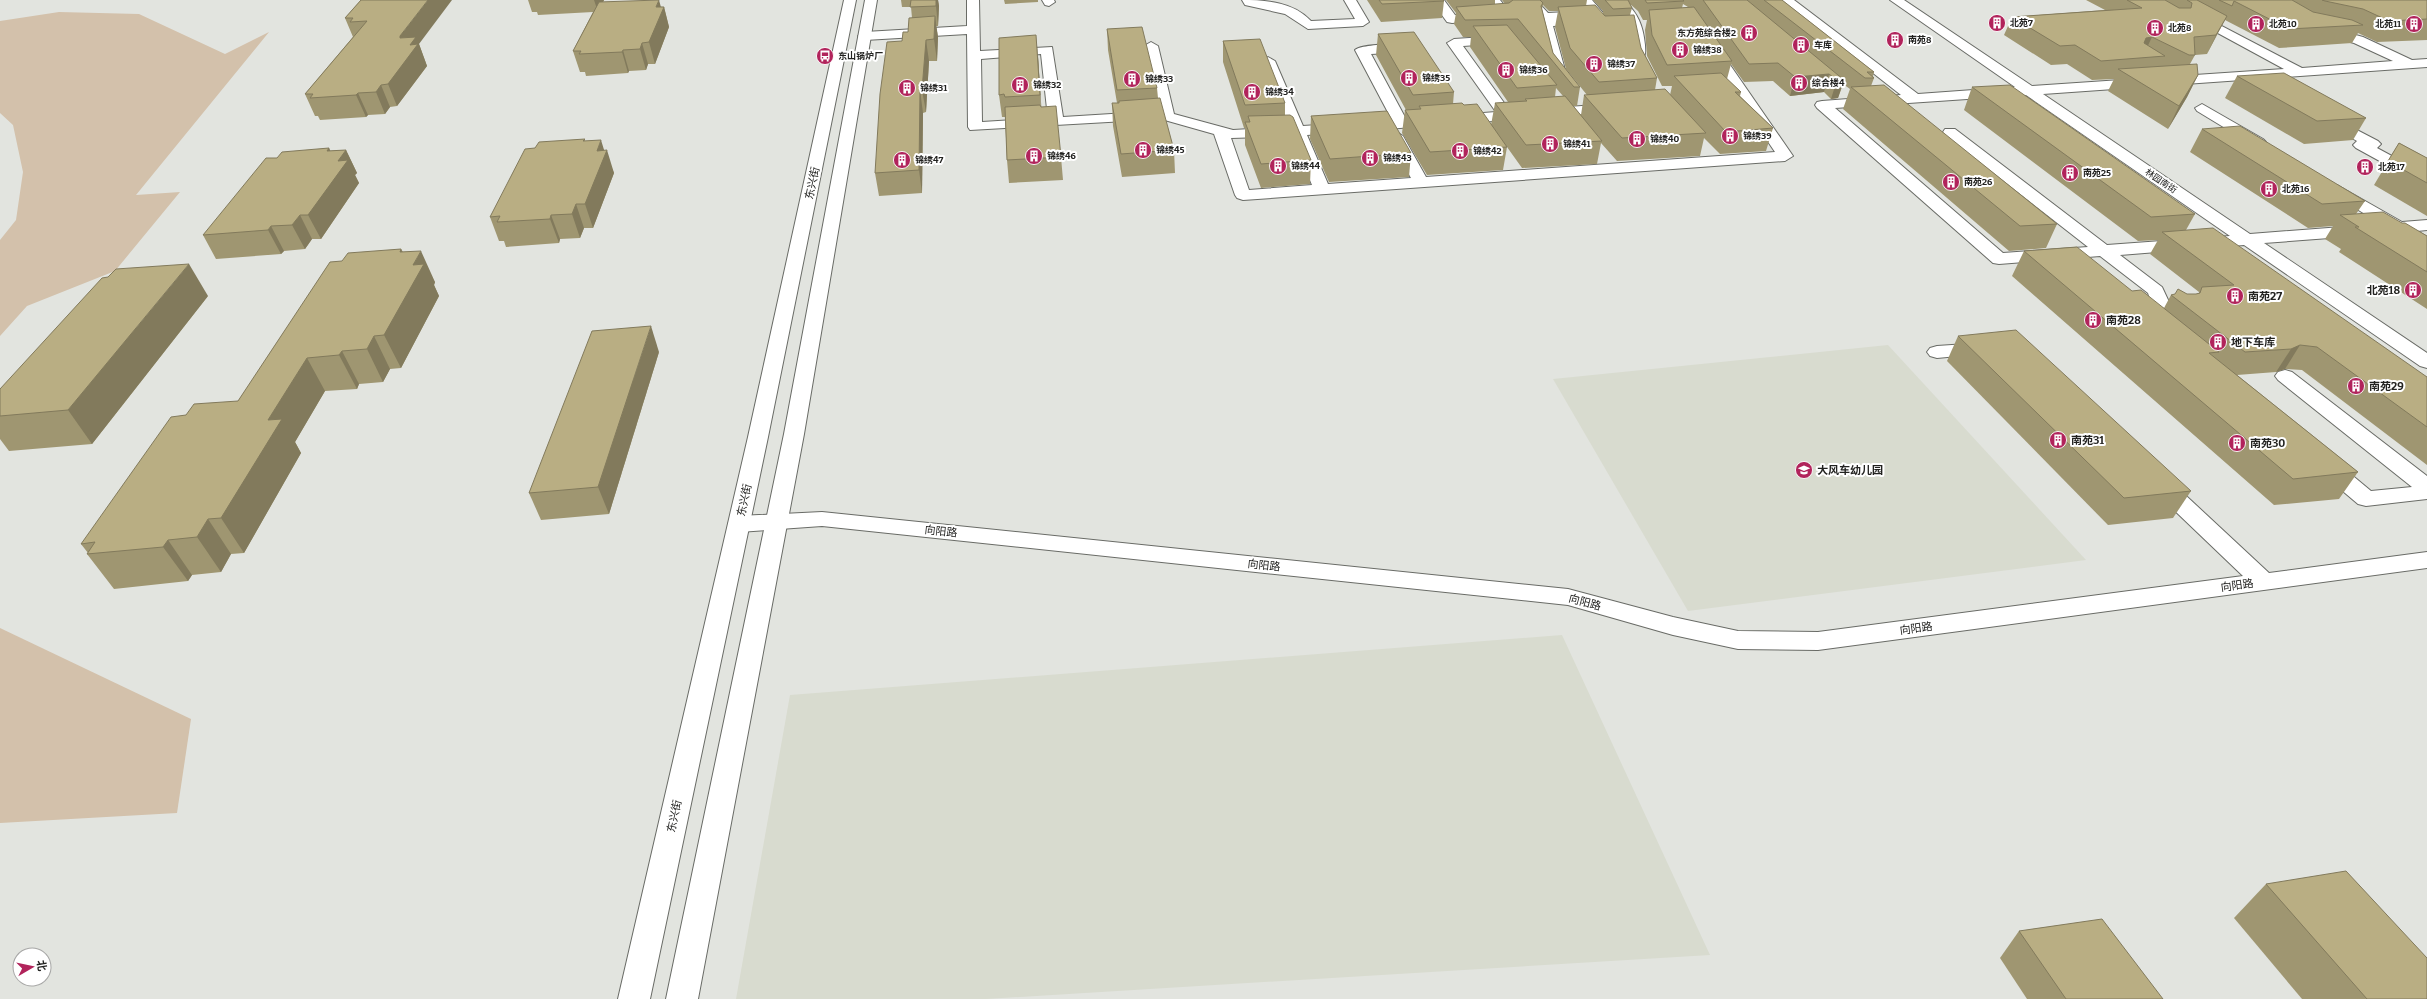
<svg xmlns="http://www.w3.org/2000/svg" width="2427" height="999" viewBox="0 0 2427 999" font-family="Bitter,'Noto Sans SC',serif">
	<rect width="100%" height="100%" fill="#e2e4df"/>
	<g fill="#d8dbcf">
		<polygon points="1888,345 2086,560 1688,611 1553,379"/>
		<polygon points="1562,635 1710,955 986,999 736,999 790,695"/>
	</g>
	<g fill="#d3c1ab">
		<polygon points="59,12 139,14 225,54 269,32 136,195 180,192 115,271 27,306 0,336 0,240 16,220 23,172 13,125 0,113 0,21"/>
		<polygon points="0,628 191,719 177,813 0,823"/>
	</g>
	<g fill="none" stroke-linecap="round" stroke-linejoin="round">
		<g stroke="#696b66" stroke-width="2">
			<g id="minor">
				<path d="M967,0H979L980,51L1052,47L1063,117L1160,111L1144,46L1151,42L1158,46L1174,114L1233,130L1288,127L1261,61L1268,57L1275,61L1303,126L1392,120L1355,50C1360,44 1409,42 1414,48L1407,52L1371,54L1406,119L1496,112L1447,43L1454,39L1500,36L1505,37L1507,40L1505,43L1463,46L1510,111L1611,104L1618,108L1611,112L1307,135L1328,184L1411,178L1387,136L1395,131L1403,136L1426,177L1775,152L1705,49L1712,45L1717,46L1793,156L1785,161L1243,200L1237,198L1235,195L1214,134L1161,119L970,130L968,127L967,34L865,40L858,36L865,32L967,26ZM1041,54L1048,118L982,122L981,59ZM1292,136L1312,185L1249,190L1231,138Z"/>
				<polygon points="1042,0 1054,0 1055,2 1049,6 1045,5"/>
				<path d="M1242,0C1266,0 1294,2 1311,21L1355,19L1344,0H1356L1369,22L1363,26L1308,29L1285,14L1245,5Z"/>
				<polygon points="1431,0 1444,0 1455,15 1497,12 1487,0 1500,0 1512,15 1506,19 1452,23 1447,22"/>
				<polygon points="1523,0 1536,0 1548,13 1588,11 1579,0 1592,0 1604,14 1602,17 1591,18 1591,23 1586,24 1553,26 1565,70 1574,82 1572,85 1562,85 1551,71 1540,23 1542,20"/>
				<path d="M1611,0H1624C1638,14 1643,25 1645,45C1645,49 1646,53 1644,57L1639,58L1632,54L1629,24Z"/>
				<path d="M1780,0H1794L1918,94L2015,87L1890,0H1904L2032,86L2284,69L2157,0H2172L2302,68L2393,61L2354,43L2321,34L2319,31L2326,27L2363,37L2412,60L2427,59V67L2043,94L2250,234L2381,224L2331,193L2329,190L2331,187L2337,185L2402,222L2427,220V230L2417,231L2427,237V249L2396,233L2264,243L2427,353V368L2420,366L2244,245L2120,255L2162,287L2169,302L2162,315L2142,320L2135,318L2133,314L2135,310L2148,307L2151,302L2148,293L2100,256L1999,264L1993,263L1817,108L1815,105L1817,102L1822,101L1901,95ZM2026,95L2230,236L2107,245L1955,129H1945L1943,132L1945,135L2088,247L2003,253L1835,108Z"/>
				<polygon points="2202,104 2263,139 2266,142 2258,147 2253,145 2197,111 2195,108"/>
				<polygon points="2330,116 2378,141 2381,144 2377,148 2427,175 2427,187 2356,148 2353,145 2357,141 2325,123 2323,120"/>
				<polygon points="1982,343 1989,345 1992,349 1989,353 1937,358 1930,356 1927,352 1930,348 1937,346"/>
				<polygon points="2285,370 2292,372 2427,476 2427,499 2366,506 2358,504 2319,471 2316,466 2319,461 2327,459 2335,461 2371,491 2412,487 2278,380 2275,376 2278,372"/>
				<polygon points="2160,477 2168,479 2269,573 2427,552 2427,568 1818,650 1738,649 1673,635 1568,605 822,526 739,532 731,529 728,524 731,519 739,516 822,512 1568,589 1673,617 1738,631 1818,632 2243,576 2152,489 2149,484 2152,479"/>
			</g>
		</g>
		<g stroke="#696b66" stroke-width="2">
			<g id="major">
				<polygon points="844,0 856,0 768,437 650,999 618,999 748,437"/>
				<polygon points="865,0 877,0 804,434 698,999 666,999 784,434"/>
			</g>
		</g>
		<use href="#minor" fill="#fff" fill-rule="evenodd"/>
		<use href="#major" fill="#fff" fill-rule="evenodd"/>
	</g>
	<g fill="#9f9671" fill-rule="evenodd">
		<polygon points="361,0 419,44 427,66 397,106 390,107 385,114 368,115 366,117 320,120 318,116 315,116 305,94 353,37 345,18"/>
		<polygon points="528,0 604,0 603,2 664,7 669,27 655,64 648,64 646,70 629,71 628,73 586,76 585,72 580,72 573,51 593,12 538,15 537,12 532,12"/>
		<polygon points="901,0 938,0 939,6 938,26 936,26 938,37 937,61 929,61 926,112 923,113 922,193 879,196 875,173 902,41 908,32 912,18 911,7 902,7"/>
		<polygon points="1004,0 1038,0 1038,2 1005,4"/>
		<polygon points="1367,0 1443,0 1444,1 1442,18 1381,22"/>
		<path d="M1446,0H1495V4H1505L1502,0H1587L1586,6L1603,13V11L1593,0H1782L1874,72L1873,76L1874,78L1871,86L2057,224L2046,248L2009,251L1843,109L1850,89L1843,84L1838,98L1831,99L1824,92L1790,96L1773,81L1744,82L1731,64L1727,79L1741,92L1740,96L1773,128L1766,151L1720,154L1704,138L1700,156L1617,161L1601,143L1597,164L1522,168L1507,147L1503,170L1427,175L1402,133L1405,110H1406L1376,55L1378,34L1454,92L1453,104L1464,105L1491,125L1495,103L1508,102L1470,47L1471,37H1463L1454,24L1456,13ZM1630,4L1638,11L1643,20H1647L1645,30L1647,56L1662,86H1672L1670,95L1655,90L1657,78L1641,48L1630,15L1632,8ZM1683,4L1688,7L1682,8ZM1543,5L1549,11H1558L1555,27L1566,69L1587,95H1584L1581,115L1573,106H1577L1580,87L1553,53L1542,9ZM1556,88L1563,96L1555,97Z"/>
		<polygon points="2086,0 2427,0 2427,40 2377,42 2358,33 2352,43 2279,48 2225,20 2207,54 2195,55 2190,64 2198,75 2187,97 2168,129 2108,91 2114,79 2092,80 2067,64 2051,65 2004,35 2012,17 2105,10"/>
		<polygon points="1107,29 1157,88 1158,98 1174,150 1175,173 1122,177 1113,126 1112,103 1117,103 1108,50"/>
		<polygon points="1223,41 1285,103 1285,115 1311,160 1310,184 1261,188 1245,145 1245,128 1244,128 1223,62"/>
		<polygon points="1038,56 1041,107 1061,157 1063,180 1009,183 1007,160 1005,117 1002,117 999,95"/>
		<polygon points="2237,76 2366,118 2353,140 2304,144 2225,98"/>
		<polygon points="1972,87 2195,214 2186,230 2427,377 2427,465 2302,370 2285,369 2276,372 2237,375 2358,472 2339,499 2274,505 2012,276 2024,251 2132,291 2164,308 2171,295 2187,294 2196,294 2199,293 2199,292 2150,254 2158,240 2138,241 1964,110"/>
		<polygon points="1311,116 1411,153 1409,177 1329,182 1310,139"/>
		<polygon points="2202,129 2365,201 2356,214 2402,223 2427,236 2427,309 2339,252 2341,249 2325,239 2333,226 2308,228 2190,152"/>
		<polygon points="585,139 585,141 604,150 614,173 593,228 584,228 580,238 560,239 559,243 506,247 504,241 499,241 490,217 535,148"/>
		<polygon points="2399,143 2427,158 2427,216 2374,185"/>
		<polygon points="329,148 330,151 346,150 357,173 355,175 359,183 321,239 312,239 305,249 284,251 281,254 216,259 203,235 277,158"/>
		<polygon points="401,249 403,252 435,282 434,285 439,296 401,368 390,369 383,382 359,384 357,389 325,391 295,442 301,453 244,553 231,554 221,572 192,575 188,581 114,589 87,554 88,553 81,544 186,415 238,401 342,261"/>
		<polygon points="208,296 92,444 9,451 0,439 0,389"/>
		<polygon points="1958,336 2191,491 2173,518 2108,525 1947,361"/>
		<polygon points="659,352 609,514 541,520 529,493"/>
		<polygon points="2266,884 2427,999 2302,999 2234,918"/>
		<polygon points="2019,931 2163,999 2027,999 2000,958"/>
	</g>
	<g fill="#827a5c">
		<polygon points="428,0 452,0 419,44 427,66 397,106 388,84 400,36"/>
		<polygon points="594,0 604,0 598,12"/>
		<polygon points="659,0 662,11 664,7 669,27 655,64 649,42 656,7"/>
		<polygon points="936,0 938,0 939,6 938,26 936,6"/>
		<polygon points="935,16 938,37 937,61 934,39"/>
		<polygon points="2227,16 2217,34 2207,54 2216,35"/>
		<polygon points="1036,35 1038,56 1042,117 1040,95"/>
		<polygon points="2152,37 2143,56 2137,57 2146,38"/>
		<polygon points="926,40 929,61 926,112 922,90"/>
		<polygon points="642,43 648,64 646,70 640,49"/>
		<polygon points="623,50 629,71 628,73 622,52"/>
		<polygon points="1829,74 1824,92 1790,96 1795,77"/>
		<polygon points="2198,75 2187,97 2168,129 2179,106"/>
		<polygon points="1837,80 1844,80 1838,98 1831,99"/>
		<polygon points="381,85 390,107 385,114 376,92"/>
		<polygon points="920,90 923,113 922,193 919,170"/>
		<polygon points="358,93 368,115 366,117 356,95"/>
		<polygon points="601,140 605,153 607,150 614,173 593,228 585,204 597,151"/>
		<polygon points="329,148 340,171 338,161 346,150 357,173 355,175 359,183 321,239 308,215 327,151"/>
		<polygon points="576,204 584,228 580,238 572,214"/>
		<polygon points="300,215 312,239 305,249 292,225"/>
		<polygon points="551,215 560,239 559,243 550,219"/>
		<polygon points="271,226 284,251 281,254 268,230"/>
		<polygon points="401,249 415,280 413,265 421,251 435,282 434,285 439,296 401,368 384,335 400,252"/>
		<polygon points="189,264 208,296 92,444 68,410"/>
		<polygon points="651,326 659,352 609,514 598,487"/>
		<polygon points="374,336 390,369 383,382 367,349"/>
		<polygon points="2300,345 2285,369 2276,372 2291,349"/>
		<polygon points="342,351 359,384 357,389 339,355"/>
		<polygon points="307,358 325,391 295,442 301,453 244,553 221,518 268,420"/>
		<polygon points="208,519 231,554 221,572 197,537"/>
		<polygon points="168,540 192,575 188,581 163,547"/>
	</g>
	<g fill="#b9ae83" stroke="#827a5c">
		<polygon points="361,0 428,0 400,36 400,38 416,37 410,45 418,44 388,84 381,85 376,92 358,93 356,95 310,98 313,94 305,94 367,21 350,22 353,18 345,18"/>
		<polygon points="659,0 656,7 664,7 649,42 642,43 640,49 623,50 622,52 579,54 581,51 573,51 599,2"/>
		<polygon points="911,0 936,0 936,6 910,7"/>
		<polygon points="1379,0 1443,0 1444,1 1382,4"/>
		<polygon points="1513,0 1540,0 1543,3 1541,6 1553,53 1580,87 1574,87 1518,19 1465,20 1456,7 1509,3"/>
		<polygon points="1605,0 1628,0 1632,8 1613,9"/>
		<polygon points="1645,0 1683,0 1684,1 1647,3"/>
		<polygon points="1703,0 1747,0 1844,80 1837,80 1829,74 1795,77 1778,63 1749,64"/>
		<polygon points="1764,0 1782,0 1874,72 1867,72 1874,78 1865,78"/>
		<polygon points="2127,0 2165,0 2179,8 2191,8 2192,3 2187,0 2197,0 2227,16 2216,35 2194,37 2195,55 2189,55 2152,37 2146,38 2144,43 2165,56 2101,61 2075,45 2060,46 2012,17 2142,8"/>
		<polygon points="2219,0 2292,0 2313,12 2352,20 2363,25 2289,29 2234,1 2232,6"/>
		<polygon points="2322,0 2427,0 2427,19 2389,21 2363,9 2325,1"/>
		<polygon points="1595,5 1605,16 1634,15 1641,48 1657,78 1599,82 1570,48 1558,7"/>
		<polygon points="1694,7 1732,61 1667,65 1652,35 1649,10"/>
		<polygon points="935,16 934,39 926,40 922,90 920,90 919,170 875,173 880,94 887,42 902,41 903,32 908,32 909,18"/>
		<polygon points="1507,25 1557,85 1517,88 1473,26"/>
		<polygon points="1142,27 1157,88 1117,90 1107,29"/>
		<polygon points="1414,32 1454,92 1413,95 1378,34"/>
		<polygon points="1036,35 1040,95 1005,97 1004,94 999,95 999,38"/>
		<polygon points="1260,39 1285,103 1245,105 1223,41"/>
		<polygon points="2197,64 2198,75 2179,106 2118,69"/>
		<polygon points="1721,73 1741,92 1735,92 1773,128 1726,132 1674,76"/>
		<polygon points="2284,73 2366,118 2317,121 2237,76"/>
		<polygon points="1884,85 2057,224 2020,226 1851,87"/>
		<polygon points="2010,85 2195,214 2151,217 1972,87"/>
		<polygon points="1665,89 1706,133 1622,138 1584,95"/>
		<polygon points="1565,96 1602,141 1526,145 1495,103 1527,101 1525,99"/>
		<polygon points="1160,98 1174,150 1121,154 1112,103 1119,103 1119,101"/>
		<polygon points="1462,103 1464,105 1477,104 1507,147 1430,152 1405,110 1421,109 1419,106"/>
		<polygon points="1040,105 1041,107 1056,106 1061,157 1007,160 1005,107"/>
		<polygon points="1387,111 1411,153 1330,159 1311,116"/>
		<polygon points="1290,115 1293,117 1311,160 1261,164 1245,122 1250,122 1248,116"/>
		<polygon points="2240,126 2365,201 2322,204 2202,129"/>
		<polygon points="585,139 583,141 601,140 597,151 607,150 585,204 576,204 572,214 551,215 550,219 497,222 500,216 490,217 525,149 535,148 539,142"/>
		<polygon points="2399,143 2427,158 2427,183 2388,161"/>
		<polygon points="329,148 327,151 346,150 338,161 348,160 308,215 300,215 292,225 271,226 268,230 203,235 266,158 277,158 282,152"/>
		<polygon points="2383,212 2402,223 2405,223 2427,236 2427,272 2355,227 2359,227 2340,215"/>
		<polygon points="2213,228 2427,377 2427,427 2317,347 2300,345 2291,349 2245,352 2171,295 2175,294 2178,289 2187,294 2196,294 2200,293 2202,287 2234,285 2162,232"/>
		<polygon points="2077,247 2132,291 2141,290 2219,352 2209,353 2358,472 2293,479 2024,251"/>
		<polygon points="401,249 400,252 421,251 413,265 424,264 384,335 374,336 367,349 342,351 339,355 307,358 268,420 282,419 221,518 208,519 197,537 168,540 163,547 87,554 95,542 81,544 171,417 186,415 194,404 238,401 330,262 342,261 348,253"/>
		<polygon points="189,264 68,410 0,416 0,389 102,278 108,277 116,269"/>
		<polygon points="651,326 598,487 529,493 592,331"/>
		<polygon points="2016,330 2191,491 2124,498 1958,336"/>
		<polygon points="2346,871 2427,958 2427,999 2367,999 2266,884"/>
		<polygon points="2102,919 2163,999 2066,999 2019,931"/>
	</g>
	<defs>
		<g id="building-disc" transform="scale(0.9)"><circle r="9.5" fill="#b1235b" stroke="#fff"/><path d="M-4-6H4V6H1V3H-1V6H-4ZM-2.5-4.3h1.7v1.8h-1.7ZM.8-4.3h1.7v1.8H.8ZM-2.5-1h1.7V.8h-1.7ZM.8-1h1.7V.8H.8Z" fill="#fff"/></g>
		<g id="bus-disc" transform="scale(0.9)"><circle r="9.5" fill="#b1235b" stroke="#fff"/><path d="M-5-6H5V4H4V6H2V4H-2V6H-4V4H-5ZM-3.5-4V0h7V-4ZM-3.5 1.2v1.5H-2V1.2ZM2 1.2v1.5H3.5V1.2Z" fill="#fff"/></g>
		<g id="school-disc" transform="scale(0.9)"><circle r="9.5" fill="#b1235b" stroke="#fff"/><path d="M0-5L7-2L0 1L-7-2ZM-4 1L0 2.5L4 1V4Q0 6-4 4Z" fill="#fff"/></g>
	</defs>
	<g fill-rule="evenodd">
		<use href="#building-disc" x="1997" y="23"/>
		<use href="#building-disc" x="2256" y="24"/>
		<use href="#building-disc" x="2414" y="24"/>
		<use href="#building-disc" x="2155" y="28"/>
		<use href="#building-disc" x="1749" y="33"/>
		<use href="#building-disc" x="1895" y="40"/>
		<use href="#building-disc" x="1801" y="45"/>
		<use href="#building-disc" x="1680" y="50"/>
		<use href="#bus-disc" x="825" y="56"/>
		<use href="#building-disc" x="1594" y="64"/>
		<use href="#building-disc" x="1506" y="70"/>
		<use href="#building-disc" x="1409" y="78"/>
		<use href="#building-disc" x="1132" y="79"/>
		<use href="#building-disc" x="1799" y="83"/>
		<use href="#building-disc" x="1020" y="85"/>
		<use href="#building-disc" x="907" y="88"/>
		<use href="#building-disc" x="1252" y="92"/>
		<use href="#building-disc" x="1730" y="136"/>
		<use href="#building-disc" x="1637" y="139"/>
		<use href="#building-disc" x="1550" y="144"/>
		<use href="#building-disc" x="1143" y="150"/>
		<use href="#building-disc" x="1460" y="151"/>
		<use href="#building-disc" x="1034" y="156"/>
		<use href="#building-disc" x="1370" y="158"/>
		<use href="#building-disc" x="902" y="160"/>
		<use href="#building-disc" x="1278" y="166"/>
		<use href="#building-disc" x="2365" y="167"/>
		<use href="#building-disc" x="2070" y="173"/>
		<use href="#building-disc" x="1951" y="182"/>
		<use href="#building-disc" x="2269" y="189"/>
		<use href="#building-disc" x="2413" y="290"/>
		<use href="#building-disc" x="2235" y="296"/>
		<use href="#building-disc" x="2093" y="320"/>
		<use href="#building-disc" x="2218" y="342"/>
		<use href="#building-disc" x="2356" y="386"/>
		<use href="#building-disc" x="2058" y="440"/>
		<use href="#building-disc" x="2237" y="443"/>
		<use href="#school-disc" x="1804" y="470"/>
	</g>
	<g text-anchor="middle" stroke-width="4" stroke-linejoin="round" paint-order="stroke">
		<g font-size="9" font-weight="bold" fill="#222220" stroke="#fff" text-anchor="start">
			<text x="2010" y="26">北苑7</text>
			<text x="2269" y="27">北苑10</text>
			<text x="2401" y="27" text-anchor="end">北苑11</text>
			<text x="2168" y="31">北苑8</text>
			<text x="1736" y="36" text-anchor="end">东方苑综合楼2</text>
			<text x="1908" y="43">南苑8</text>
			<text x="1814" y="48">车库</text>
			<text x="1693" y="53">锦绣38</text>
			<text x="838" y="59">东山锅炉厂</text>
			<text x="1607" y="67">锦绣37</text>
			<text x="1519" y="73">锦绣36</text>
			<text x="1422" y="81">锦绣35</text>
			<text x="1145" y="82">锦绣33</text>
			<text x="1812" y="86">综合楼4</text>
			<text x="1033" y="88">锦绣32</text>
			<text x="920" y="91">锦绣31</text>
			<text x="1265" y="95">锦绣34</text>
			<text x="1743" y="139">锦绣39</text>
			<text x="1650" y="142">锦绣40</text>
			<text x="1563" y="147">锦绣41</text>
			<text x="1156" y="153">锦绣45</text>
			<text x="1473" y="154">锦绣42</text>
			<text x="1047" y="159">锦绣46</text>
			<text x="1383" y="161">锦绣43</text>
			<text x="915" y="163">锦绣47</text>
			<text x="1291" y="169">锦绣44</text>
			<text x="2378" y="170">北苑17</text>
			<text x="2083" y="176">南苑25</text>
			<text x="1964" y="185">南苑26</text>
			<text x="2282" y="192">北苑16</text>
		</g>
		<g font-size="9" fill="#222220" stroke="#fff">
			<text transform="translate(2161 181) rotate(34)" y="3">林园南街</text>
		</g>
		<g font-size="11" fill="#222220" stroke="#fff">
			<text transform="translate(812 183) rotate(-78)" y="4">东兴街</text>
			<text transform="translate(744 500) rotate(-78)" y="4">东兴街</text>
			<text transform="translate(941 531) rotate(6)" y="4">向阳路</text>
			<text transform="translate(1264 565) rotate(6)" y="4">向阳路</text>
			<text transform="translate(2237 585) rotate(-8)" y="4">向阳路</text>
			<text transform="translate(1585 602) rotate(15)" y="4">向阳路</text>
			<text transform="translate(1916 628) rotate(-8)" y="4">向阳路</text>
			<text transform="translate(674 816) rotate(-78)" y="4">东兴街</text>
		</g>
		<g font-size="11" font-weight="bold" fill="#222220" stroke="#fff" text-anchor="start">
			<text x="2400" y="294" text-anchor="end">北苑18</text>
			<text x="2248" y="300">南苑27</text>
			<text x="2106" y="324">南苑28</text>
			<text x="2231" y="346">地下车库</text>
			<text x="2369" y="390">南苑29</text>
			<text x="2071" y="444">南苑31</text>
			<text x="2250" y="447">南苑30</text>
			<text x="1817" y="474">大风车幼儿园</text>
		</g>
	</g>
	<g transform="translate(32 967) rotate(81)"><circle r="19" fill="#ffffff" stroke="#a7a7a6"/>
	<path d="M0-3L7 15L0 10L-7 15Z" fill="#b1235b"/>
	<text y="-6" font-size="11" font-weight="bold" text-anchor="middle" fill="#222220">北</text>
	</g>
</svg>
